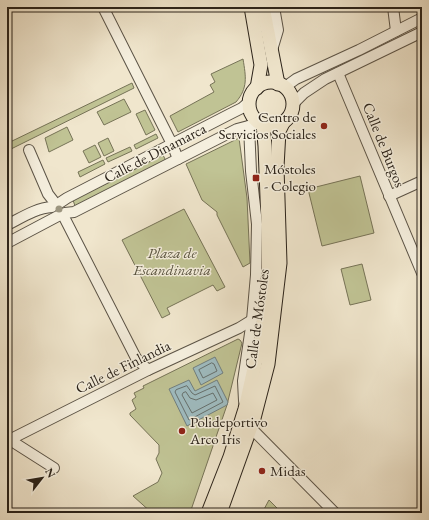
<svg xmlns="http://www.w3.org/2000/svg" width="429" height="520" viewBox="0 0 429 520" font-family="'EB Garamond',serif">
	<rect width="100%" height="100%" fill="#f0e6cd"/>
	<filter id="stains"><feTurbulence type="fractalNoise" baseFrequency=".005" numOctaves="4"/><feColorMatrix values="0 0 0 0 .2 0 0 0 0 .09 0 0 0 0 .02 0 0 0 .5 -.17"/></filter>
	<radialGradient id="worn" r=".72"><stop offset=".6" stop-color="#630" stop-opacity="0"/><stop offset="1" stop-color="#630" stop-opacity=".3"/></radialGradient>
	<g fill="#c0c394" stroke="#767357">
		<path d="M243,59C246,77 248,88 236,102L178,132L170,116L214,92L210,85L215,82L211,74Z"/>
		<polygon points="132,83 134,88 11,149 8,143"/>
		<polygon points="124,99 131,112 104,125 97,112"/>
		<polygon points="145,110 155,130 146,135 136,114"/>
		<polygon points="67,127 73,140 49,152 45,138"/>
		<polygon points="156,134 158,138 136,149 134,145"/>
		<polygon points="108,138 114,151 104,156 98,143"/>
		<polygon points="239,138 247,198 250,263 243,267 217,215 217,212 202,200 186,164"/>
		<polygon points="95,145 101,157 89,163 83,151"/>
		<polygon points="130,147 132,151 108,162 106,158"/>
		<polygon points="163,155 166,161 75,206 73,200"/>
		<polygon points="103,160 105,164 80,177 78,172"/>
		<polygon points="360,176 374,233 322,246 308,189"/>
		<polygon points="184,209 225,287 217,291 213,285 167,308 170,314 162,318 122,240"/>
		<polygon points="362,264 371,300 350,305 341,269"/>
		<polygon points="238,339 240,340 242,343 227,405 190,513 152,513 133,496 158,482 162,473 156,459 159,453 159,445 130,415 130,413 136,409 132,400 136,397 134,393 144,388 143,386"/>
		<polygon points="269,500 282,513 262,513"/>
	</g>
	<g fill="#9fbdc2" stroke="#717f7f">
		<polygon points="215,357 223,373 201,385 193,368"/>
		<polygon points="189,380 195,391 217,380 228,402 227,405 187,426 169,389"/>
	</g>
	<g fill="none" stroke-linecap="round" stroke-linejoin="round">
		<g stroke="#65706e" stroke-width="1">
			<polygon points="212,363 214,364 217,371 203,378 199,370"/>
			<polygon points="187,386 192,393 195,395 215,386 223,402 189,420 175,392 176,390"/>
			<polygon points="186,392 190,398 196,400 213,393 217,400 192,413 182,395 183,393"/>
		</g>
		<g stroke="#5c5447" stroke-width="12">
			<g id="minor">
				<polyline points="103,7 172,144 178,159"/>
				<polyline points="393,7 396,31"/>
				<polyline points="272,50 278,30 274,7"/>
				<polyline points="338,73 422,273"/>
				<polyline points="285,87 296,79 359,50 422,18"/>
				<polyline points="293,104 304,93 325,79 422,32"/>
				<polyline points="29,150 48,194 55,203"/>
				<polyline points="389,196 422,181"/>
				<polyline points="61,202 67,198 230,114 242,108 250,101"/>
				<polyline points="65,213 74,212 237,129 260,123"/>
				<polyline points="63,215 136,358 148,370"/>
				<path d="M7,225C21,218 36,208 52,207"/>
				<polyline points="7,243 58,216"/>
				<polyline points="244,401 243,381 252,320 256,275 257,224 251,171 249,126"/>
				<polyline points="251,428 335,513"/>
				<polyline points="10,440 54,468"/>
				<polyline points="7,441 148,370 239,328 252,320"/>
			</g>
		</g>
		<g stroke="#2b231a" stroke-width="15">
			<g id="major">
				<polyline points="251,7 261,65 257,88"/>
				<polyline points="263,7 278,84"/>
				<circle cx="271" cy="104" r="22"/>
				<polyline points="208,513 230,457 245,409 262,333 268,277 268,223 265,146 263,124"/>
				<polyline points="220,513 254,418 268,364 280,263 277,167 279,131 283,123"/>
			</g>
		</g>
		<use href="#minor" stroke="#f5efde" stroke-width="10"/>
		<use href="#major" stroke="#f0e6cd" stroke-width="13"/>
	</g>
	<circle fill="#9c957f" cx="59" cy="209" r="3.5"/>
	<g fill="#8f2418" stroke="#f5efde" stroke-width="1.5">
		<circle cx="324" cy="126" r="4"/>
		<rect x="252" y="174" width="8" height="8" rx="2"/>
		<circle cx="182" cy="431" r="4"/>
		<circle cx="262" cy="471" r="4"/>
	</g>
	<g text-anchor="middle" stroke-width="3" stroke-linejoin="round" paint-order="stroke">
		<g font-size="15" fill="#2b231a" stroke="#f5efde" text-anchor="start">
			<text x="316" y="122" text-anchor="end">Centro de<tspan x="316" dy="17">Servicios Sociales</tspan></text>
			<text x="264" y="174">Móstoles<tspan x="264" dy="17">- Colegio</tspan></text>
			<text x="190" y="427">Polideportivo<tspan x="190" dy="17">Arco Iris</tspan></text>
			<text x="270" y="476">Midas</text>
		</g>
		<g font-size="15" fill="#2b231a" stroke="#f5efde">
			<text transform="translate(384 145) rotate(68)" y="5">Calle de Burgos</text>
			<text transform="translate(155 153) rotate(-27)" y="5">Calle de Dinamarca</text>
			<text transform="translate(257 319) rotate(-82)" y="5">Calle de Móstoles</text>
			<text transform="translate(123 367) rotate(-26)" y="5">Calle de Finlandia</text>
		</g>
		<g font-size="15" font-style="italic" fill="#58533f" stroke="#f5efde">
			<text x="172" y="258">Plaza de<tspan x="172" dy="17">Escandinavia</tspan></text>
		</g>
	</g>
	<rect width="429" height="520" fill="none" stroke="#f0e6cd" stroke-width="24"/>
	<rect x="8" y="8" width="413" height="504" fill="none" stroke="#2b231a" stroke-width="2"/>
	<rect x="12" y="12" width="405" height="496" fill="none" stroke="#2b231a"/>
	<g transform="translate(42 478) rotate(59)" stroke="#f5efde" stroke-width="3" paint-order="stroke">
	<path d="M0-3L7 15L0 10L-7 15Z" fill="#2b231a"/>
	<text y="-6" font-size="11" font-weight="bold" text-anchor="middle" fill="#2b231a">N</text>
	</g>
	<rect width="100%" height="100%" filter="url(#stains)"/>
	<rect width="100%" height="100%" fill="url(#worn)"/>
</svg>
